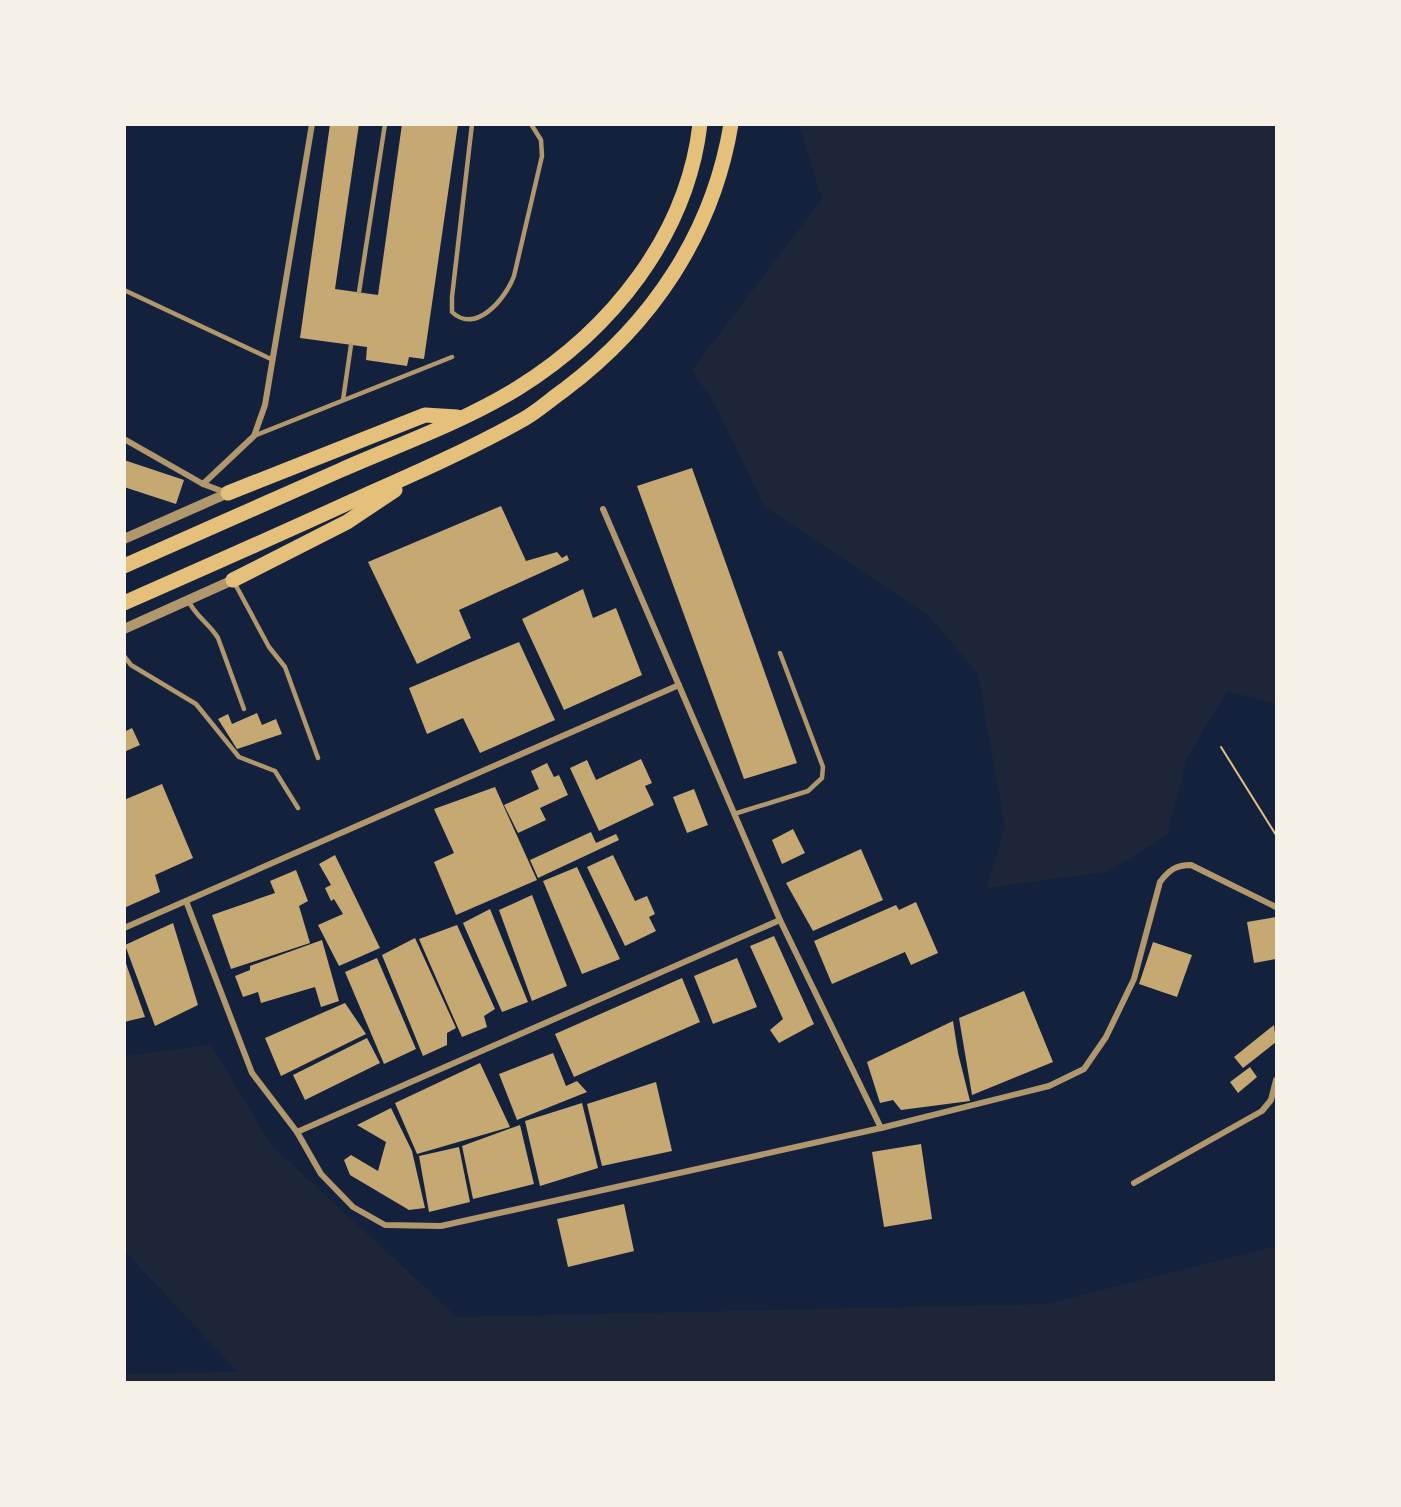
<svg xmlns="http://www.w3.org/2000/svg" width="1401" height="1507" viewBox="0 0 1401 1507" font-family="'Archivo Narrow',sans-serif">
	<rect width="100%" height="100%" fill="#14213d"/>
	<g fill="#1d2539">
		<polygon points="799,125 1276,125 1276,704 1227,691 1187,758 1167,835 1107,872 986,888 1005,828 978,674 930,617 764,506 717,408 692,370 822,199"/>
		<polygon points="211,1045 272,1146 457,1317 1047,1304 1276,1246 1276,1382 125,1382 125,1374 238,1372 125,1251 125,1056"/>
	</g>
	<g fill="#c6a872">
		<polygon points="330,124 359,124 335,289 378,295 402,124 458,124 424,359 409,357 407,366 366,360 367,347 300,338"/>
		<polygon points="124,460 184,480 176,504 124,487"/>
		<polygon points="692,468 797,763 744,779 637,486"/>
		<polygon points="501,506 526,561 557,552 562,558 567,555 569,560 459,610 471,638 417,664 368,562"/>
		<polygon points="583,589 593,618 616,608 642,675 564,710 522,619"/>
		<polygon points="519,642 555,720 480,753 463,718 427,734 409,688"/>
		<polygon points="257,713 262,725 276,719 282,734 237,749 218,719 228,714 232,724"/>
		<polygon points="132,728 140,745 124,752 124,732"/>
		<polygon points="641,759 652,783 645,786 654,805 599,831 570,768 587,760 596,780"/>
		<polygon points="547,763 554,777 559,775 568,795 540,808 546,820 518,833 504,805 539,789 531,771"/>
		<polygon points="162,784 193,858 155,875 160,892 124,908 124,800"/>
		<polygon points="495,787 537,880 456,915 434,862 454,853 434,809"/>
		<polygon points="694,789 708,825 687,833 673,797"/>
		<polygon points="793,829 805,853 782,864 772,840"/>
		<polygon points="591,832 596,843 616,834 619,840 538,878 530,860"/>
		<polygon points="861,849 883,900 813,931 786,883"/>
		<polygon points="335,855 380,948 339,966 318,925 343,914 334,899 331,901 325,888 331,885 319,864"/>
		<polygon points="613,855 635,901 647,896 655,914 649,917 656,931 625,946 587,867"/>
		<polygon points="577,867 620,959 582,974 543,881"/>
		<polygon points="296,870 308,901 299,906 310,943 231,969 212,915 275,893 270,881"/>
		<polygon points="532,895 567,986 532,1001 499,910"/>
		<polygon points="916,902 938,953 911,965 905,952 832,984 814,941 896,905 899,910"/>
		<polygon points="490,909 528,1002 502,1012 463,923"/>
		<polygon points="1276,917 1276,959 1254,963 1247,922"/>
		<polygon points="173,923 198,1005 155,1026 125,945"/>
		<polygon points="457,925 495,1009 484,1016 487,1027 462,1037 419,939"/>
		<polygon points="774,936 814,1024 779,1043 770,1030 783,1019 750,946"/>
		<polygon points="415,938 456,1028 447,1033 447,1045 423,1056 382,955"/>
		<polygon points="322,940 339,1001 321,1007 315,987 261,1003 258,992 243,997 235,976 250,970 250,966"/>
		<polygon points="1153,942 1192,955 1177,997 1139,984"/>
		<polygon points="124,958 145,1017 124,1022"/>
		<polygon points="377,958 416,1049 384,1064 345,972"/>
		<polygon points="737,958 757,1007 713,1024 694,976"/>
		<polygon points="682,978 700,1022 574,1077 555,1034"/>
		<polygon points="1024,991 1053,1062 972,1095 959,1018"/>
		<polygon points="345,1003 366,1034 281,1076 265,1038"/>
		<polygon points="953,1021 958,1053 970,1101 901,1110 893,1100 880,1103 867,1062"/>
		<polygon points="1274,1025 1276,1042 1243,1068 1234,1057"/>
		<polygon points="367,1038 380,1063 305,1100 293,1075"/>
		<polygon points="553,1053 566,1086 577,1081 587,1092 517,1120 499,1074"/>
		<polygon points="480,1063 510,1127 417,1154 395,1103"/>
		<polygon points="1250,1067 1257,1077 1238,1093 1230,1082"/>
		<polygon points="656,1082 672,1151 602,1166 587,1104"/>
		<polygon points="582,1103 598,1168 540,1186 525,1121"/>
		<polygon points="391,1108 412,1151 425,1208 409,1210 350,1175 344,1160 351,1155 378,1171 386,1142 357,1125"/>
		<polygon points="520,1125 534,1184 473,1199 462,1146"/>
		<polygon points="921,1144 932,1219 884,1227 872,1152"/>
		<polygon points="459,1147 470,1202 429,1212 419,1156"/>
		<polygon points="624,1204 634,1251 568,1267 557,1219"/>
	</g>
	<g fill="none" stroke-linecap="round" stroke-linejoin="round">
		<polyline stroke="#e5c07b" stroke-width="2" points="1221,747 1276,835"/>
		<g stroke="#b1986c" stroke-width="4.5">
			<path d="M472,124L452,297V312C476,335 506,298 514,276L542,156L541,140L531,124"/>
			<polyline points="124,290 273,360"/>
			<polyline points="359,292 385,124"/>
			<polyline points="343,400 351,345"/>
			<polyline points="254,436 452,357"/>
			<polyline points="234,582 269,647 285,667 318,758"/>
			<path d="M188,600C195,616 209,623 218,638L244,709"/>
			<polyline points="124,656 131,665 196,704 239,757 275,771 298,808"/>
			<polyline points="734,814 808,791 822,778 823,767 780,653"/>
		</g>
		<g stroke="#b1986c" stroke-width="6">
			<polyline points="124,439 203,484 227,493"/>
			<polyline points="203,484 254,436 265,405 312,124"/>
			<polyline points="603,509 780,920 881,1128"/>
			<path d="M186,901L252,1073L297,1132L321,1174L353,1207L385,1225L441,1226L881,1128L1049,1086L1084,1069L1106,1037L1134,979L1160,882C1169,870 1176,865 1191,865L1276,907"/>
			<polyline points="124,928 679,685"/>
			<polyline points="297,1132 780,920"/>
			<polyline points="1134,1183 1262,1111 1271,1100 1276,1080"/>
		</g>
		<g stroke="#b1986c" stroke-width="10">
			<polyline points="124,539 228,493"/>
			<polyline points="124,629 233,580"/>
		</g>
		<g stroke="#e5c07b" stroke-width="15">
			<polyline points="228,493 425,415 457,417"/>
			<path d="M124,566C196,534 268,502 341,470C400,444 463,422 518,388C611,330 687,236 700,124"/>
			<polyline points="233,580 347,522 395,490"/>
			<path d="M124,603C199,570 274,537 348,503C407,477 467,451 524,419C538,411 551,399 564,390C652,324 713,233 731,124"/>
		</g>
	</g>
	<rect width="1401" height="1507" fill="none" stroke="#f6f1e7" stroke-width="252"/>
</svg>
